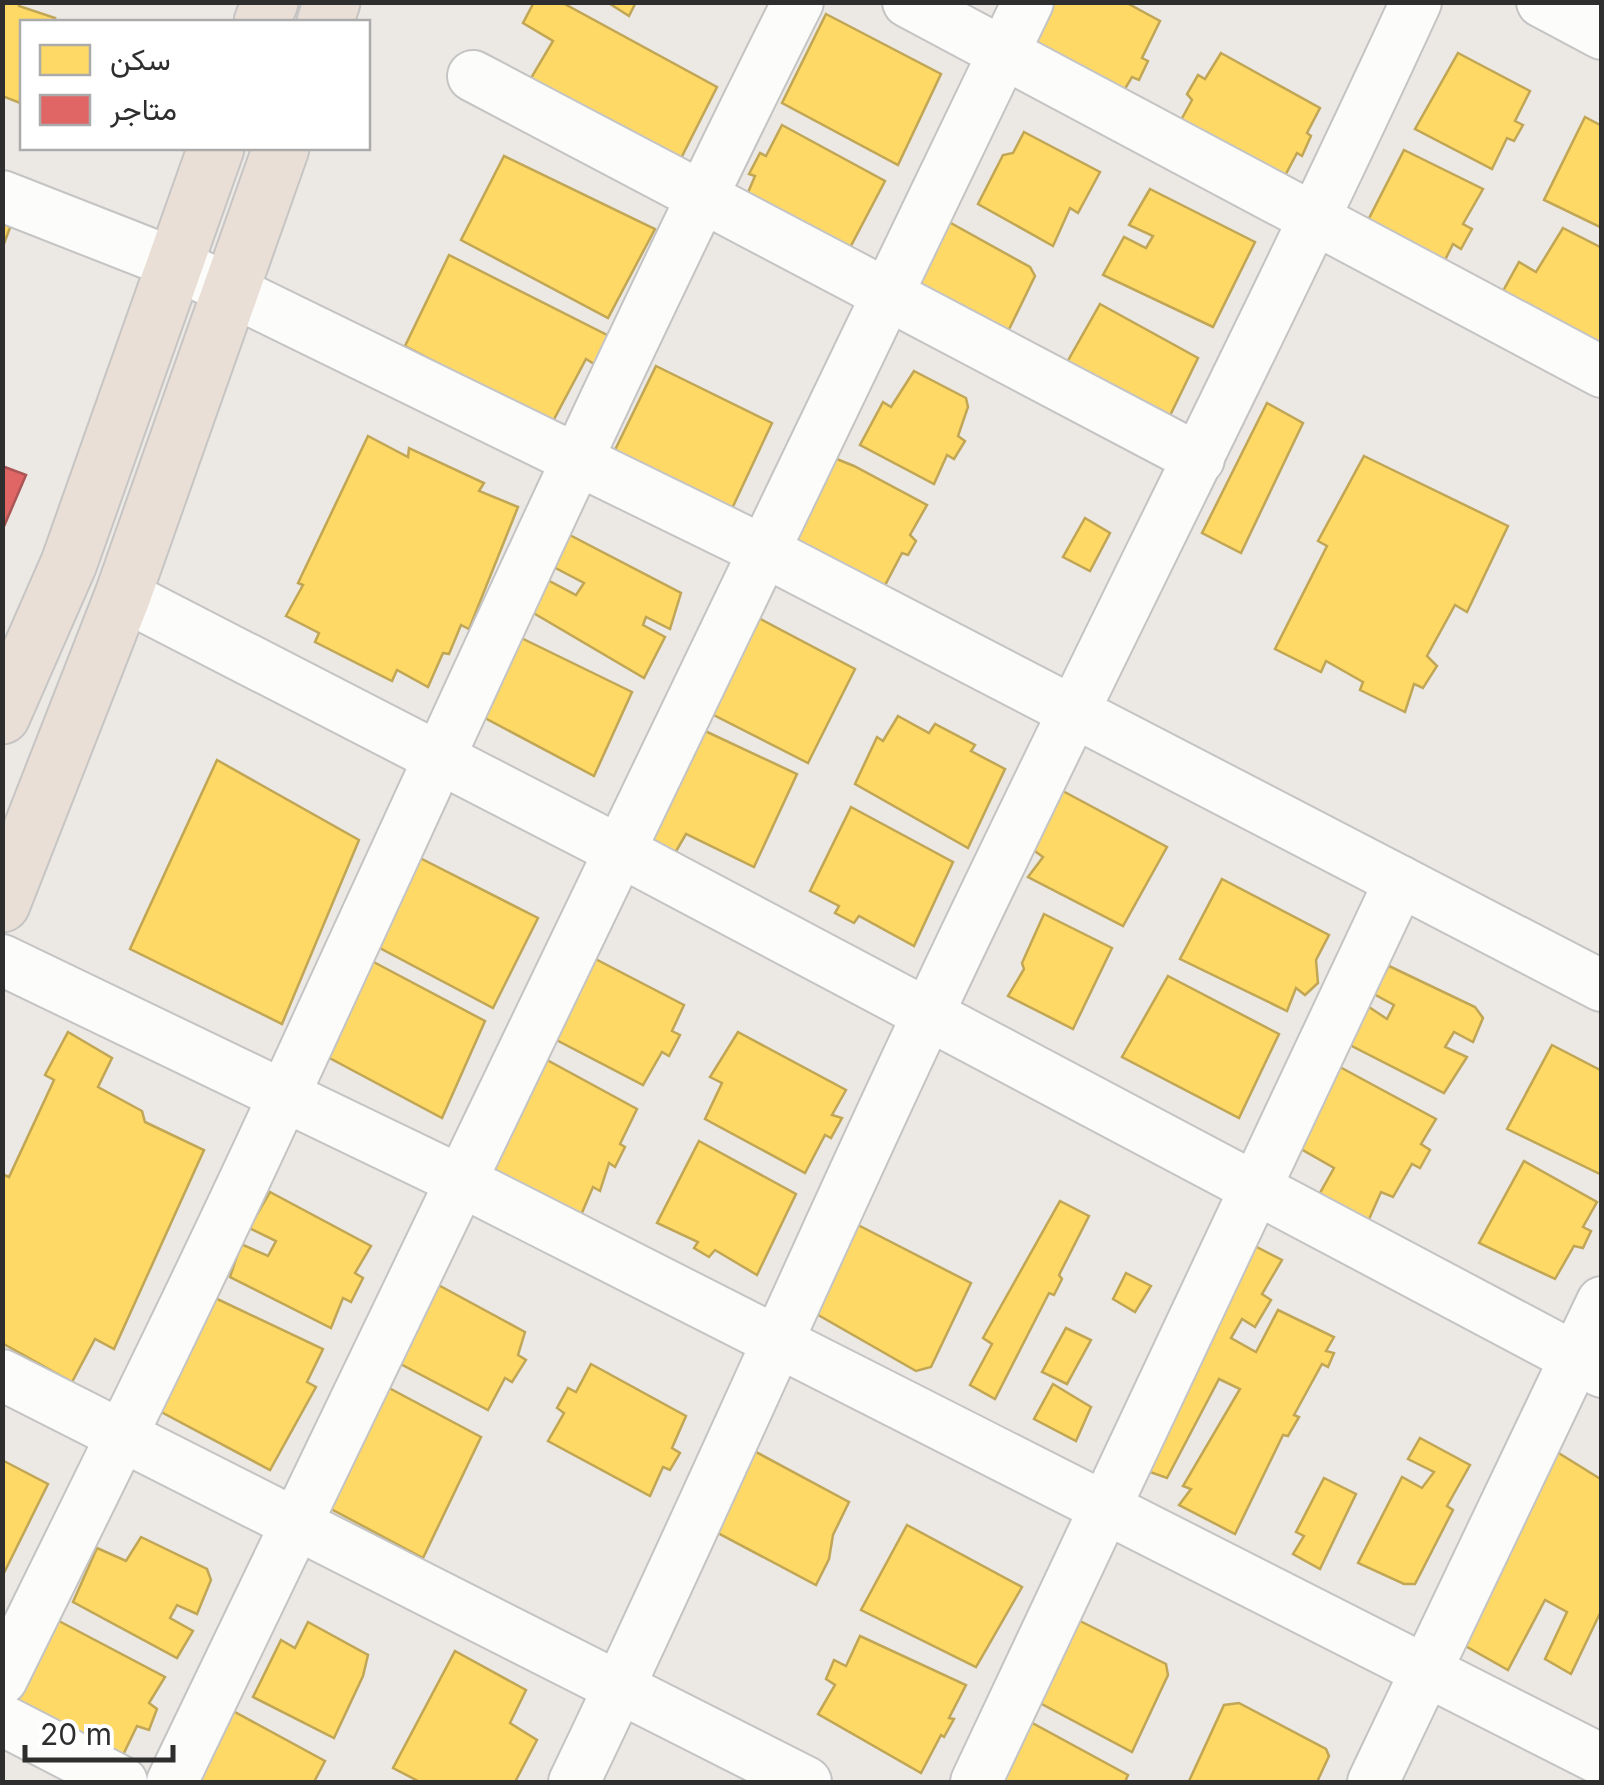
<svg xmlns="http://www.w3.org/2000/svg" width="1604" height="1785" viewBox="0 0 1604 1785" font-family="Inter,Vazirmatn,sans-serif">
	<rect width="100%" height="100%" fill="#ece8e4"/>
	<g fill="#ffd966" stroke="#c0a655" stroke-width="2.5">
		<polygon points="2,2 20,2 19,6 55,18 53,22 22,22 20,103 2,96"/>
		<polygon points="534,2 561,2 717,87 673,174 521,95 553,41 523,23"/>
		<polygon points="607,2 636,2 629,16"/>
		<polygon points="1032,2 1125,2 1160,21 1142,58 1148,61 1139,80 1132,77 1117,102 1011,46"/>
		<polygon points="826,14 941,74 898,165 782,103"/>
		<polygon points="1221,53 1320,108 1307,133 1311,136 1302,156 1297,153 1279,187 1175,131 1192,100 1187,94 1198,75 1205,79"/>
		<polygon points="1458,53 1530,91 1515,121 1523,125 1514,141 1507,138 1492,169 1415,129"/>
		<polygon points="1585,117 1602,126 1602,228 1544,200"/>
		<polygon points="782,125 885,181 842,263 741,209 755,176 749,174 760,153 766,156"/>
		<polygon points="1024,132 1100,172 1078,213 1070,208 1053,246 978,204 1003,155 1013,153"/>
		<polygon points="1404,150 1483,189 1463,224 1472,229 1461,249 1453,244 1439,272 1363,230"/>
		<polygon points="504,156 655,229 608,318 461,240"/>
		<polygon points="1150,189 1255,242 1213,327 1103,275 1124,237 1146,248 1153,236 1129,225"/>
		<polygon points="2,213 14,217 2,249"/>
		<polygon points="940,217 1030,267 1035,276 999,350 899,293"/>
		<polygon points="1563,228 1602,248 1602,341 1596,352 1498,300 1519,262 1536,272"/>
		<polygon points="449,255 619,341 604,370 586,359 552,423 405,346"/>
		<polygon points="1100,304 1198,358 1161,434 1057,380"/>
		<polygon points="656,366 772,423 729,515 614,452"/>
		<polygon points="914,371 966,398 968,407 958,436 965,441 954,459 947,455 934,484 860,445 883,402 891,407"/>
		<polygon points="1267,403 1303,423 1241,553 1202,533"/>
		<polygon points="368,436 408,457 409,448 484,483 479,491 518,507 469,629 461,625 449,654 443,653 428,687 397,670 392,681 315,642 319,633 286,616 303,585 298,583"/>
		<polygon points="822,453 854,466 927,505 910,535 916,541 908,555 902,553 883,589 778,534"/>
		<polygon points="1364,456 1508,526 1467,612 1455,605 1427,656 1437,666 1423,688 1414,684 1405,712 1360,690 1363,682 1326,661 1321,672 1275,649 1327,546 1318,541"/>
		<polygon points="1085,518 1110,533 1090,571 1063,557"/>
		<polygon points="564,532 681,593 670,629 646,617 643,625 665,637 644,678 525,608 540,576 576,595 584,583 546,563"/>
		<polygon points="732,604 855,669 808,763 688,702"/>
		<polygon points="509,632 632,692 594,776 468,709"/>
		<polygon points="898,716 929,733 935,724 975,745 971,751 1005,769 968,848 855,784 877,737 883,741"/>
		<polygon points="688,723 797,774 754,867 686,834 664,872 625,849"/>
		<polygon points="217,760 359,840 282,1024 130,949"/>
		<polygon points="1061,790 1167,847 1123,926 1028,877 1043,857 1032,849"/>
		<polygon points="851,807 953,862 914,946 859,916 854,923 835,913 839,906 810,891"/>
		<polygon points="420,858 538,918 493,1008 376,946"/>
		<polygon points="1222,879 1329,935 1316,960 1318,983 1305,995 1296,988 1287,1011 1180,959"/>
		<polygon points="1044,914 1112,948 1073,1029 1008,996 1024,969 1022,963"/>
		<polygon points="582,952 684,1005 672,1031 680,1035 669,1056 662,1052 643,1085 543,1033"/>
		<polygon points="368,959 485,1021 442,1118 322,1054"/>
		<polygon points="1389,966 1475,1007 1483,1018 1473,1042 1454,1032 1445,1047 1467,1057 1444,1093 1342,1041 1363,1003 1387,1019 1394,1005 1372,993"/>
		<polygon points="1168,976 1279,1034 1239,1118 1122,1057"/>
		<polygon points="68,1032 112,1058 98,1087 142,1111 145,1122 204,1150 114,1349 95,1339 72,1382 2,1343 2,1174 9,1177 54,1080 45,1075"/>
		<polygon points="738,1032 846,1090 832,1115 842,1118 831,1138 825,1135 805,1173 705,1119 722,1083 710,1077"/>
		<polygon points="1552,1045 1602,1071 1602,1175 1507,1129"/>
		<polygon points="536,1054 637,1109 620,1144 625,1147 615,1167 609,1163 600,1191 593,1187 575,1229 472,1176"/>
		<polygon points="1338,1066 1436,1119 1421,1144 1430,1150 1420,1168 1412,1164 1393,1197 1381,1192 1366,1226 1316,1200 1334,1168 1294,1145"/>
		<polygon points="699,1141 796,1194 757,1275 715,1250 709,1257 694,1248 698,1242 657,1223"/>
		<polygon points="1524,1161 1597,1202 1583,1227 1591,1231 1583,1248 1574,1246 1555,1279 1479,1243"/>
		<polygon points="270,1192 371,1246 355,1273 363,1278 351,1302 343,1298 331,1328 230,1277 241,1244 268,1256 276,1241 249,1228"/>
		<polygon points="1060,1201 1089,1216 1059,1275 1062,1279 1054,1295 1049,1293 995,1399 970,1385 992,1344 983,1338"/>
		<polygon points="856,1224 971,1283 931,1367 916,1371 813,1312"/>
		<polygon points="1249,1243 1282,1260 1262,1294 1271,1300 1255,1327 1242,1319 1231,1338 1256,1352 1278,1310 1334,1337 1326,1351 1334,1353 1328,1367 1322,1364 1294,1415 1299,1417 1288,1436 1283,1435 1235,1534 1179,1505 1191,1489 1183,1486 1240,1389 1219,1379 1167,1478 1133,1466"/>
		<polygon points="1126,1273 1151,1286 1135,1312 1113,1299"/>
		<polygon points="431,1281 525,1332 518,1355 526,1360 512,1382 505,1378 488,1410 391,1359"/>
		<polygon points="213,1297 323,1349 307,1382 316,1387 270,1470 148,1405 184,1365"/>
		<polygon points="1066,1328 1091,1340 1067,1384 1042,1372"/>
		<polygon points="591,1364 686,1416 672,1448 680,1453 670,1470 663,1467 650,1496 548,1441 564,1413 557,1408 568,1388 576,1392"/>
		<polygon points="374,1380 481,1437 423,1558 316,1501"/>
		<polygon points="1053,1384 1091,1407 1076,1441 1034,1419"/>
		<polygon points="1420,1438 1470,1465 1447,1506 1453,1510 1415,1584 1404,1584 1358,1563 1402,1477 1422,1488 1434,1472 1408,1459"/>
		<polygon points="743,1445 849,1502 833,1535 829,1559 816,1585 697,1522"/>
		<polygon points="1549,1447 1602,1480 1602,1609 1571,1674 1545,1659 1567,1612 1545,1600 1508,1670 1453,1639"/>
		<polygon points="2,1460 48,1484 2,1577"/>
		<polygon points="1324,1478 1356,1494 1320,1569 1293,1554 1304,1536 1296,1532"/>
		<polygon points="907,1525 1022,1587 976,1667 861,1610"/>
		<polygon points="141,1537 207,1569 211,1580 197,1614 177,1605 170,1618 193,1631 177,1658 73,1602 97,1548 126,1561"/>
		<polygon points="1066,1614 1166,1664 1168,1675 1132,1752 1023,1694"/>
		<polygon points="57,1620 165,1677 149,1703 157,1709 149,1730 137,1726 122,1757 16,1704"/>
		<polygon points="308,1622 368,1655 363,1676 334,1738 253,1697 281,1640 295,1648"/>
		<polygon points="860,1636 966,1685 949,1718 954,1719 944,1737 941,1735 921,1773 818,1714 835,1685 826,1679 834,1660 846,1666"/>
		<polygon points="455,1651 526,1690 510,1723 537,1740 515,1782 420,1782 393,1768"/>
		<polygon points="1239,1703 1326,1749 1329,1756 1317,1782 1189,1781 1224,1705"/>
		<polygon points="222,1705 325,1761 314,1782 183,1782"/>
		<polygon points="1014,1713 1128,1775 1125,1782 981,1782"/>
	</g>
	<polygon fill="#e06666" stroke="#ab5555" stroke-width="2.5" points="2,466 26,475 2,531"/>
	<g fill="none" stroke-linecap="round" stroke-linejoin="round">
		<g stroke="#c5c4c5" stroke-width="54">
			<g id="minor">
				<polyline points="908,2 1602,372"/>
				<polyline points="1542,2 1602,34"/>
				<polyline points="473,76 1199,459"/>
				<polyline points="2,196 173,263 230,290 764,551 1602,986"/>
				<polyline points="123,595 620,851 1602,1372"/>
				<polyline points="2,960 461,1181 1602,1760"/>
				<polyline points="2,1375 806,1782"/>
				<path d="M2,1679C98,1484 195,1289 286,1091C454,727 618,361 798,2"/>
				<polyline points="2,1720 122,1782"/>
				<polyline points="172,1782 1028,2"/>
				<path d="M574,1782C697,1527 809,1266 930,1010C1089,672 1260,341 1416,2"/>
				<polyline points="976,1782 1400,881"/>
				<polyline points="1373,1782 1602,1302"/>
			</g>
		</g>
		<g stroke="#c6c5c4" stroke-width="59">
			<g id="highway">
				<polyline points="262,22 270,2"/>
				<polyline points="325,22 332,2"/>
				<polyline points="2,716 69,563 216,148"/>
				<polyline points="2,904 123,595 281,148"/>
			</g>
		</g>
		<use href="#minor" stroke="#fcfcfb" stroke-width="50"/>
		<use href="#highway" stroke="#eadfd6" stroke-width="55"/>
	</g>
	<rect width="1604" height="1785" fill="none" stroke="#2e2e2e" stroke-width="10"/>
	<rect x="20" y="20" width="350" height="130" fill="#ffffff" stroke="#ababab" stroke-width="2.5"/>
	<rect x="40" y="45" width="50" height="30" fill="#ffd966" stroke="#ababab" stroke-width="2.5"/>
	<text x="110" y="70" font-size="30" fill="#2e2e2e">سكن</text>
	<rect x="40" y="95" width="50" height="30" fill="#e06666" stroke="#ababab" stroke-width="2.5"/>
	<text x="110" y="120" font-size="30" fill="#2e2e2e">متاجر</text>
	<path d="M25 1745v15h148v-15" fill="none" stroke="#2e2e2e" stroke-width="5"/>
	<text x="40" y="1745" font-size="30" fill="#2e2e2e" stroke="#ffffff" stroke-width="8" paint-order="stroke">20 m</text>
</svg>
